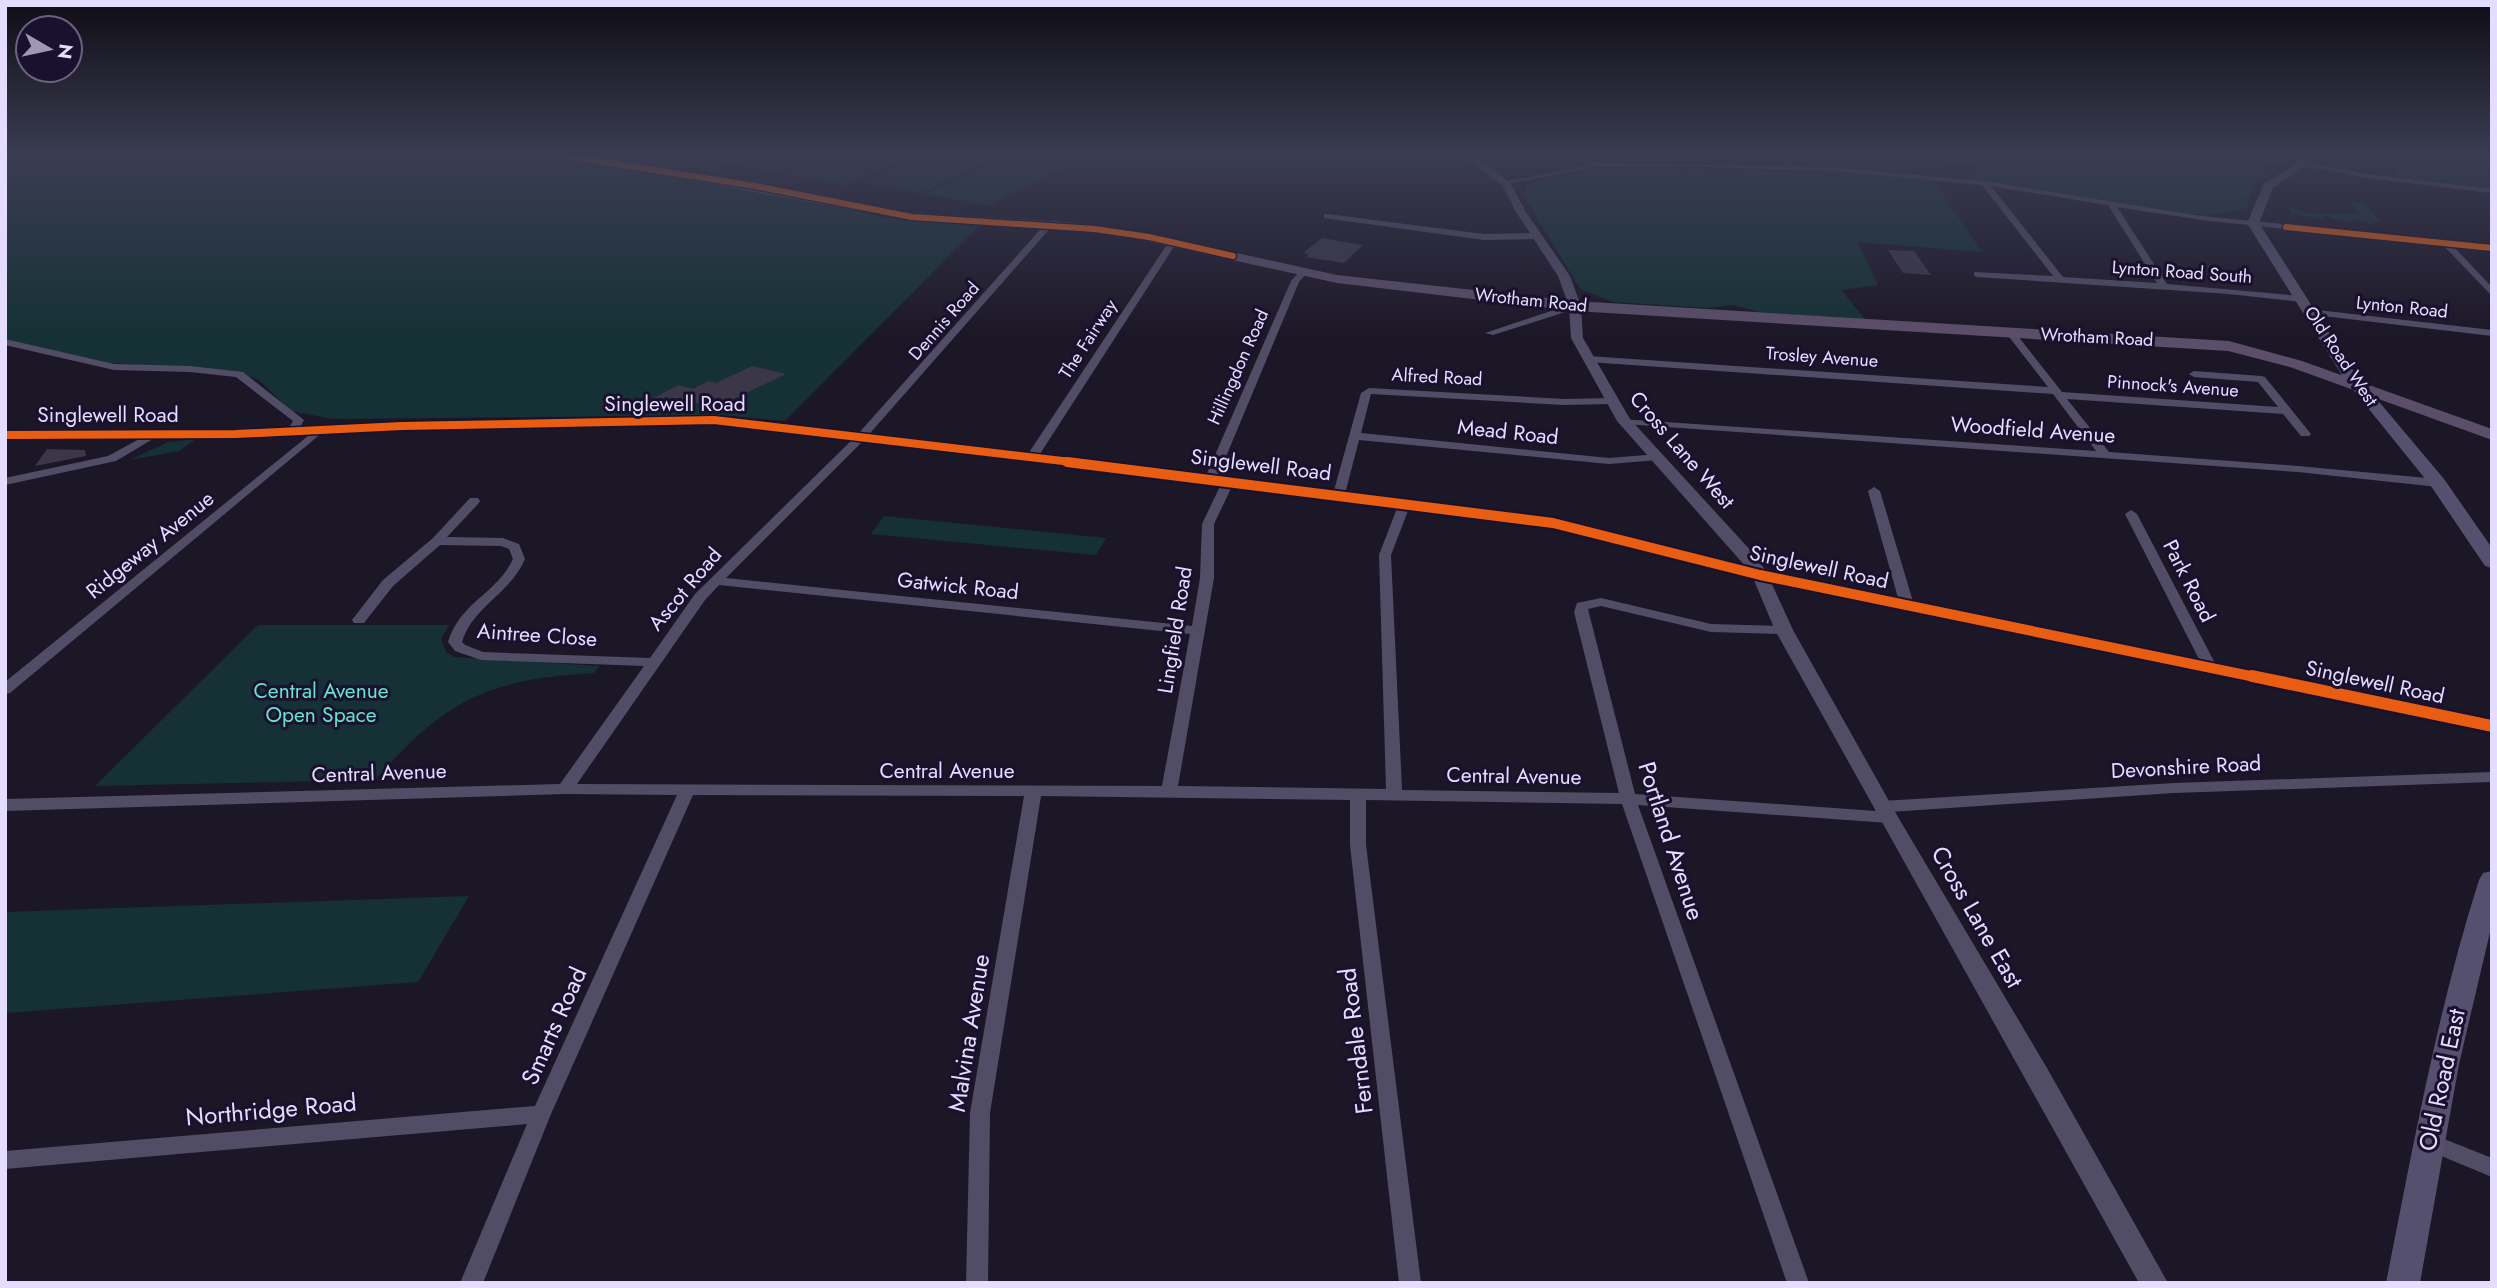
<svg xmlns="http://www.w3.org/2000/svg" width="2497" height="1288" viewBox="0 0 2497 1288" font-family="Jost,sans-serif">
	<rect width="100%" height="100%" fill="#1c1727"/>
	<g fill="#153135">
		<polygon points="5,156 542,156 760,191 894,219 979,226 785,421 722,415 333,419 291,411 259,380 237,372 97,362 5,339"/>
		<polygon points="726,156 815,156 774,172 713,160"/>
		<polygon points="821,156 912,156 844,185 778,173"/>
		<polygon points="919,156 999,156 921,193 860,182"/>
		<polygon points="1008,156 1042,156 1076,162 988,206 926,194"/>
		<polygon points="1834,156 2299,156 2290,162 2272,161 2264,168 2273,173 2256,184 2249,200 2235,198 2249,201 2247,208 2207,216 1971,179 1976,166 1917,157 1899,172 1820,166"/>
		<polygon points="2387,156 2492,156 2492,189 2397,177"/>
		<polygon points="1599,168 1825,172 1828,178 1837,179 1835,172 1933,180 1982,252 1858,242 1878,285 1841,290 1866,320 1759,312 1733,305 1708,308 1613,302 1580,289 1523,195 1528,184"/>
		<path d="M2350,202L2364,203L2381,222H2372L2373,225L2356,220L2347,222L2342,218V221C2335,221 2330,215 2322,215L2326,220L2293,214L2295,217H2291L2289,207L2307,213L2359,214Z"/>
		<polygon points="196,439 179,451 130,460 168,442"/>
		<polygon points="884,516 1106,538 1096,555 871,534"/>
		<path d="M258,625H449L441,639L446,652L454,657L599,666L594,673C488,679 445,700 375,780L95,786Z"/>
		<polygon points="469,896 418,982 5,1013 5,912"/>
	</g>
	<g fill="#3b3648">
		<polygon points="1322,238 1363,245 1344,263 1306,257 1309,254 1303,253"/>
		<polygon points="1888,250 1914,251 1931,275 1903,273"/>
		<polygon points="752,366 786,374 715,408 688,401 675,408 650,400 678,385 693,389 708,381 716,383"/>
		<polygon points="47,449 85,450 86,456 35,466"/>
	</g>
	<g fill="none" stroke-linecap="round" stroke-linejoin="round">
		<g fill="#514d67" fill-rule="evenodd">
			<path d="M1567,156H1577L1597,163L1784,166L1783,159L1791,156H1800L1790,162L1791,166L1842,168L1984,181L2202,216L2492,245V251L2454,247L2492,287V296L2444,246L2202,220L2117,207L2167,284L2301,296L2306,299L2301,302L2229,294L1977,277L1974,276V272L2053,276L1982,185L1842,172L1709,167H1598L1506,184L1502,182L1588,165ZM1991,186L2108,205L2157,283L2063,277Z"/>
			<polygon points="2301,161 2368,174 2492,189 2492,193 2368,178 2298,165 2298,161"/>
			<polygon points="1327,214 1484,234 1538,233 1542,236 1538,239 1484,240 1324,218 1324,214"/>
			<path d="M1046,223L1053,225L865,439L726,578L1192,626L1200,578L1202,524L1223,480L1229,476L1235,480L1214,524V578L1178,786L1386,789L1379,555L1399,503L1405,499L1411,503L1391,555L1402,790L1619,793L1574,612L1577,603L1601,598L1711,624L1784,626L1791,630L1784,634L1711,632L1601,606L1588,609L1635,794L1876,811L1874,807L1876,803L1882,801L2174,783L2492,772V782L2174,793L1890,812L1896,817L1894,821L1888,823L1638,805L1809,1283H1787L1622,804L1366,800V845L1421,1283H1399L1350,845V800L1041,796L990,1113L988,1283H966L970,1113L1024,796L693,795L551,1114L483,1283H460L527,1124L5,1169V1151L535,1106L677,795L565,794L5,811V799L560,784L644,666L481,660L455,651L448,642C461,601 497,594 513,559L509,549L501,546L440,545L393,586L364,623H354L352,620L383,580L433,538L470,498H478L480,501L478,504L447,537L503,538L519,544L525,559C511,593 473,606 462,642L465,645L483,652L650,658L695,594L857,435ZM719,585L1190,634L1162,786L577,784L705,600Z"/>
			<polygon points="1170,240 1177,242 1038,457 1036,459 1028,459 1026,457"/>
			<polygon points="1300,271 1307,273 1299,282 1217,478 1215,480 1207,480 1205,478 1291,281"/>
			<polygon points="1575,303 1580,306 1578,308 1493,335 1485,333"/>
			<polygon points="2309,309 2492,330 2492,336 2306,314 2306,310"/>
			<polygon points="2011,330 2014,331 2062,392 2278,407 2258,382 2194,377 2189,374 2194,371 2261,376 2265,377 2311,434 2309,436 2301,436 2283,414 2067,399 2109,452 2298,466 2438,479 2444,483 2438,487 2298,472 1624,424 1619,421 1620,419 2096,451 2053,394 1588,362 1583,359 1588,356 2048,387 2006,333"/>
			<polygon points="5,339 114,364 190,366 243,372 304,420 297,433 289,433 287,431 293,421 236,377 190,372 114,370 5,345"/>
			<polygon points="1369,388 1564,399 1611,398 1616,401 1611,404 1564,405 1371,394 1361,433 1609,458 1658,454 1664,457 1658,460 1609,464 1359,440 1345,494 1339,498 1335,497 1333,494 1361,393"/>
			<polygon points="319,427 323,428 323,432 10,693 5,694 5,682"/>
			<polygon points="154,431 160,434 158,436 116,461 5,485 5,478 108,456"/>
			<polygon points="1874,487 1880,491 1914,605 1912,608 1907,609 1900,605 1868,491"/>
			<polygon points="2131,510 2137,514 2217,667 2215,670 2210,671 2203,667 2125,514"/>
			<polygon points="2429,1133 2492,1158 2492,1177 2422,1148 2419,1142 2422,1136"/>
		</g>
		<polygon fill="#514d67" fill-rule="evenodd" points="1464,156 1475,156 1510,182 1526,212 1570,276 1581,306 1583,338 1630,419 1753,553 1766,571 2492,720 2492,732 1771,582 1793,630 1898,817 2047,1068 2168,1283 2139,1283 1775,630 1753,578 1553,528 928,448 714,424 402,430 236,438 5,439 5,431 236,430 402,422 714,416 928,440 1553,518 1746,567 1617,421 1571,338 1569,306 1558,276 1516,212 1503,186"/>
		<g fill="#55506d" fill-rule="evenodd">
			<polygon points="2307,156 2319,156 2273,188 2259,223 2354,372 2444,479 2492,548 2492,568 2485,566 2431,486 2343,377 2247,223 2264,184"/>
			<path d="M2492,871V924L2459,1064L2420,1283H2386C2413,1147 2437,1012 2479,880L2483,873Z"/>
		</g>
		<polygon fill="#5b4e6b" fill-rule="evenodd" points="560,156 587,156 755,182 912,213 1066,222 1136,231 1337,275 1575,301 2229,341 2302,361 2492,429 2492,440 2290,367 2228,351 1575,311 1337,283 1136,239 1066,230 912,221"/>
		<g stroke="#19112d" stroke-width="9">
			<g id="cycleway-far3">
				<polyline points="566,156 755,186 912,217 1095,229 1149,237 1233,256"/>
				<polyline points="2286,227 2492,248"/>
			</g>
		</g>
		<g stroke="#19112d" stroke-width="11">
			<polyline id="cycleway-far2" points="5,435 236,434 402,426 714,420 1080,463"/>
		</g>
		<g stroke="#19112d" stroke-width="14">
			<polyline id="cycleway-far1" points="1067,462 1553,523 1760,575 2260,678"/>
		</g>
		<g stroke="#19112d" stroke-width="17">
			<polyline id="cycleway" points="2252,676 2492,726"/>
		</g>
		<use href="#cycleway-far3" stroke="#e95d12" stroke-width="6"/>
		<use href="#cycleway-far2" stroke="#e95d12" stroke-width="8"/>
		<use href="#cycleway-far1" stroke="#e95d12" stroke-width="10"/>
		<use href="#cycleway" stroke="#e95d12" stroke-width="12"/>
	</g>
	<linearGradient id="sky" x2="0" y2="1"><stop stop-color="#0f0d15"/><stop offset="0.46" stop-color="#3a3c52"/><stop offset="1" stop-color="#3a3c52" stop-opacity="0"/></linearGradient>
	<rect width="2497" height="336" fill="url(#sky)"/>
	<g text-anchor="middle" stroke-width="6" stroke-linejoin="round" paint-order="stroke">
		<g font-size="18" fill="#e5ddff" stroke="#19112d">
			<text transform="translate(2182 272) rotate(4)" y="6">Lynton Road South</text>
			<text transform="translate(1531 300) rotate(6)" y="6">Wrotham Road</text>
			<text transform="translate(2402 307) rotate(6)" y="6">Lynton Road</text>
			<text transform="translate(944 321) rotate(-49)" y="6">Dennis Road</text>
			<text transform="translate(2097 337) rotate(3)" y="6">Wrotham Road</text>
			<text transform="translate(1088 339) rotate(-57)" y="6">The Fairway</text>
			<text transform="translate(2341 356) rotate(56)" y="6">Old Road West</text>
			<text transform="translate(1822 357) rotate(4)" y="6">Trosley Avenue</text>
			<text transform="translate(1238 367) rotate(-66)" y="6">Hillingdon Road</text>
			<text transform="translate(1437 377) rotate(3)" y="6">Alfred Road</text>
			<text transform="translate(2173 386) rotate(4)" y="6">Pinnock's Avenue</text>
		</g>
		<g font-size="21" fill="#e5ddff" stroke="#19112d">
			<text x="675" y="411">Singlewell Road</text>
			<text x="108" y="422">Singlewell Road</text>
			<text transform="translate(2033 430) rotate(4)" y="7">Woodfield Avenue</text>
			<text transform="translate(1508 432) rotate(6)" y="7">Mead Road</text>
			<text transform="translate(1682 450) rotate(49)" y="7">Cross Lane West</text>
			<text transform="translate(1261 465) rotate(7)" y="7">Singlewell Road</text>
			<text transform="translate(150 545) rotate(-39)" y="7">Ridgeway Avenue</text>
			<text transform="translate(1819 567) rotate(12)" y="7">Singlewell Road</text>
			<text transform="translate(2189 581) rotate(63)" y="7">Park Road</text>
			<text transform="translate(958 586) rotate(6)" y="7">Gatwick Road</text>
			<text transform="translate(685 589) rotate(-50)" y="7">Ascot Road</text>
			<text transform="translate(1175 630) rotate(-81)" y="7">Lingfield Road</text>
			<text transform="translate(537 635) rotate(4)" y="7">Aintree Close</text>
			<text transform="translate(2375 682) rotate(12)" y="7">Singlewell Road</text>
			<text transform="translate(2186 767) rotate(-3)" y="7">Devonshire Road</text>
			<text x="947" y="778">Central Avenue</text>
			<text transform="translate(379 773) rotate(-2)" y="7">Central Avenue</text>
			<text transform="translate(1514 776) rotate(1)" y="7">Central Avenue</text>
		</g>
		<g font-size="21" fill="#66e3d1" stroke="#19112d">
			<text x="321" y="698">Central Avenue<tspan x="321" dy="24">Open Space</tspan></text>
		</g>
		<g font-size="24" fill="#e5ddff" stroke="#19112d">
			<text transform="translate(1671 841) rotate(72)" y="8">Portland Avenue</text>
			<text transform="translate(1977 917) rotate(60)" y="8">Cross Lane East</text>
			<text transform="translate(554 1026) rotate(-66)" y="8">Smarts Road</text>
			<text transform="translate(969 1033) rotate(-81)" y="8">Malvina Avenue</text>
			<text transform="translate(1356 1041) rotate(-97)" y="8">Ferndale Road</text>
			<text transform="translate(2442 1080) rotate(-78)" y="8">Old Road East</text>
			<text transform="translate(271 1110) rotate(-5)" y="8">Northridge Road</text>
		</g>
	</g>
	<rect width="2497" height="1288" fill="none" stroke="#e5ddff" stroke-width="14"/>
	<g transform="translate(49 49) rotate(99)"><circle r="33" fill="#19112d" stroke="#6b6381" stroke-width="2"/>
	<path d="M0-5L12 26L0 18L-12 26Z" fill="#9f98b3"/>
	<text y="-10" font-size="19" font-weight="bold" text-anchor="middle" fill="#e5ddff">N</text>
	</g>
</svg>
